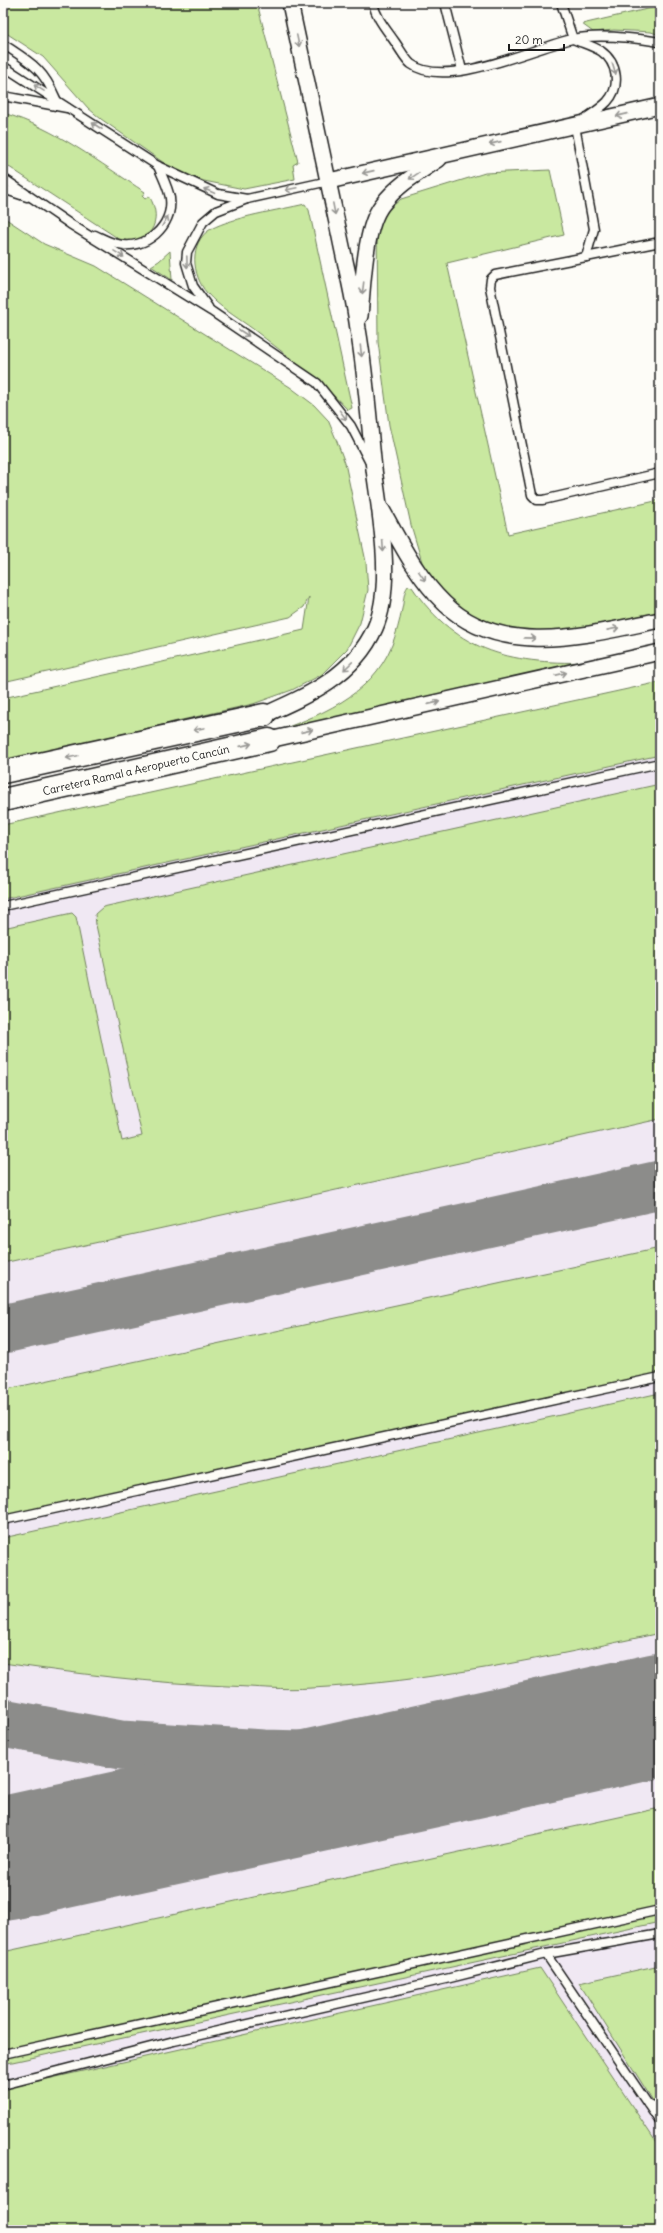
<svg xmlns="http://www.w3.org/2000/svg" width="663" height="2233" viewBox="0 0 663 2233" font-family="Delius,sans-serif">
	<rect width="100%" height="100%" fill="#fdfcf7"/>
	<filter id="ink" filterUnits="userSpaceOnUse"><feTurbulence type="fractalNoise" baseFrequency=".025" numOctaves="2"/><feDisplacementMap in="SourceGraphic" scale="8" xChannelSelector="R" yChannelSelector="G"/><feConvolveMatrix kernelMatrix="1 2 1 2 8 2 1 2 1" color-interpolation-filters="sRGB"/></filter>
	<g filter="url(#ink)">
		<polygon fill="#f0e8f3" points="660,701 660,2230 3,2230 3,846"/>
		<g fill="#c9e8a0" stroke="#72825e">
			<polygon points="3,3 257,3 298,162 293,165 295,179 244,189 204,181 174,170 101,119 88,108 43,57 3,31"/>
			<polygon points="660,6 660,35 651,32 614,30 593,32 582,24"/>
			<path d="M3,113C56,128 99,163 145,192L142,196L145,199L149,196C165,221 149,248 119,239L3,163Z"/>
			<polygon points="550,170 564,235 447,263 508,534 660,500 660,615 602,624 575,632 515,633 471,619 432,583 422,562 411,525 389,425 378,342 377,219 401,199 485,173"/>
			<path d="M305,204L309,210L352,408L348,410C319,379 286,355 253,329C238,318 219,307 207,293C192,276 188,242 211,229C233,217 280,210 305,204Z"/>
			<polygon points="3,217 44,244 96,266 290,387 314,405 328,420 336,439 345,463 366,562 368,590 360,623 347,649 321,675 292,690 253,704 173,722 110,740 3,763 3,698 304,630 309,597 304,607 290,617 3,682"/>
			<polygon points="170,251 172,280 151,266 159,261"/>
			<path d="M408,586L412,587C457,654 516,665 592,662L269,734C318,716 371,697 392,645C396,634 400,621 402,609C404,601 403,593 408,586Z"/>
			<polygon points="660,682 660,755 3,899 3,825"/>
			<polygon points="660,784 660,1119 3,1263 3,928 72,913 76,917 122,1141 142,1136 96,925 95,914 103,907"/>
			<polygon points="660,1248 660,1374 3,1518 3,1390"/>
			<path d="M660,1393V1633C545,1658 429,1682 312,1688C284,1690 256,1687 228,1686C152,1683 78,1674 3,1663V1538Z"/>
			<polygon points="660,1808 660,1922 3,2064 3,1952"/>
			<polygon points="660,1965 660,2112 579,1983"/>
			<polygon points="540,1968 660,2148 660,2230 3,2230 3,2089"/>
		</g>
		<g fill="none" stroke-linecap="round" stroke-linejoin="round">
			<g stroke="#8c8c8a" stroke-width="49">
				<polyline points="3,1329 660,1185"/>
				<polyline points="3,1723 121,1745 264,1754 459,1759"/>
			</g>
			<polyline stroke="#8c8c8a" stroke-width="124" points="3,1859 660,1715"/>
			<g stroke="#1c1c1c" stroke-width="11">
				<g id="service">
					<path d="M373,3C376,18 386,29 395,42C400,49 405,59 411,64C445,90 534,48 572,39C597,34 635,38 660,42"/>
					<polyline points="445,3 462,70"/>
					<path d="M561,3L573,39C582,43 593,46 601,51C618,63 621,87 607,102C598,111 585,118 575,126L594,229L586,257L660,242"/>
					<path d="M3,44C30,62 43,68 56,99"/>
					<polyline points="3,66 158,166 218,194 247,199"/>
					<polyline points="3,96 67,108"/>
					<polyline points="3,178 70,224 211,311 317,383 351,426 369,461"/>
					<polyline points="3,189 27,197"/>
					<path d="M95,235C102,238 110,243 118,244C145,251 174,226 170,198C168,187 162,176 158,166"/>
					<polyline points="586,257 495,275 491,279 490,287 532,495 537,500 543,500 660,473"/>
					<polyline points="208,307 193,286 186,263 187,252 203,222 216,211 247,199 329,181"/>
					<polyline points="3,906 660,763"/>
					<polyline points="3,1520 660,1377"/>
					<polyline points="546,1954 660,2122"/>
					<polyline points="3,2054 660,1910"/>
					<polyline points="3,2085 174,2041 450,1978 546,1954 660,1934"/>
					<polyline points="648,2104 660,2109"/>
				</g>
			</g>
			<g stroke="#1c1c1c" stroke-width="18">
				<g id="minor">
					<polyline points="329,181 660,106"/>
					<path d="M360,316C363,287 364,228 382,205C397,185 418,173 439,159"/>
					<path d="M382,510C400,542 417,577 444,603C502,660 590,634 660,620"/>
					<path d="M264,715C309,695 354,675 375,628C394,585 380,515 374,469C369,422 366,375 358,329C354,298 346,267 340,237C324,159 307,81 290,3"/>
					<polyline points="269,740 660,652"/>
				</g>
			</g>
			<g stroke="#1c1c1c" stroke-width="25">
				<g id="secondary">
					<polyline points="3,772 264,715"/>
					<polyline points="3,800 269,740"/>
				</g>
			</g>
			<use href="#service" stroke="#fdfcf7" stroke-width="8"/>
			<use href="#minor" stroke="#fdfcf7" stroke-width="15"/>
			<use href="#secondary" stroke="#fdfcf7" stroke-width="22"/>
		</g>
		<defs><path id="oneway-shaft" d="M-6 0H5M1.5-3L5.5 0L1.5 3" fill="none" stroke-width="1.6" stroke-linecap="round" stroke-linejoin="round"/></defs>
		<g stroke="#989794">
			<use href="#oneway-shaft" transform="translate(298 41) rotate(78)"/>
			<use href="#oneway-shaft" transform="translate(614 69) rotate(73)"/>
			<use href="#oneway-shaft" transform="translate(39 88) rotate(-148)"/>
			<use href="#oneway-shaft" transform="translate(622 115) rotate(167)"/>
			<use href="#oneway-shaft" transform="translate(97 126) rotate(-147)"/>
			<use href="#oneway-shaft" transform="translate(495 143) rotate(167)"/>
			<use href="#oneway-shaft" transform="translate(368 172) rotate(167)"/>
			<use href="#oneway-shaft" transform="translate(414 176) rotate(146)"/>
			<use href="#oneway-shaft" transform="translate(291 189) rotate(168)"/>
			<use href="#oneway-shaft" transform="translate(209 191) rotate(-157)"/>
			<use href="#oneway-shaft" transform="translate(334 209) rotate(79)"/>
			<use href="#oneway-shaft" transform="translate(165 221) rotate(-61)"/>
			<use href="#oneway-shaft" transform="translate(119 254) rotate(32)"/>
			<use href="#oneway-shaft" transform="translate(187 262) rotate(88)"/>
			<use href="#oneway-shaft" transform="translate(363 288) rotate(97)"/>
			<use href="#oneway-shaft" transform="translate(244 333) rotate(33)"/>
			<use href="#oneway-shaft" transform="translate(361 351) rotate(83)"/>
			<use href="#oneway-shaft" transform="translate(343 415) rotate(54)"/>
			<use href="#oneway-shaft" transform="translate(383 546) rotate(86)"/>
			<use href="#oneway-shaft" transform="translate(422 576) rotate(55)"/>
			<use href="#oneway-shaft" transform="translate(613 629) rotate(-11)"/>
			<use href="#oneway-shaft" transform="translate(530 638) rotate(1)"/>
			<use href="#oneway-shaft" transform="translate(348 666) rotate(136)"/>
			<use href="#oneway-shaft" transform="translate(561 674) rotate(-13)"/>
			<use href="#oneway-shaft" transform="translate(434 703) rotate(-13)"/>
			<use href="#oneway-shaft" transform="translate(199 729) rotate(168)"/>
			<use href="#oneway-shaft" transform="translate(307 731) rotate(-13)"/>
			<use href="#oneway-shaft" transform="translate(246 745) rotate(-13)"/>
			<use href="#oneway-shaft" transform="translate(72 757) rotate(168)"/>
		</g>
	</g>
	<g text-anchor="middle" stroke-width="3" stroke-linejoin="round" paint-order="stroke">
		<g font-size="11" fill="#1c1c1c" stroke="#fdfcf7">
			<text transform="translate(136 770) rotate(-13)" y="4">Carretera Ramal a Aeropuerto Cancún</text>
		</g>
	</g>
	<rect width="663" height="2233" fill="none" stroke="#fdfcf7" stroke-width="16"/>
	<rect x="8" y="8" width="647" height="2217" fill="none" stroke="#1c1c1c" stroke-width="1.5" filter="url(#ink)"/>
	<path d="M509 44v6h55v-6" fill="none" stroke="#1c1c1c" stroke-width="2"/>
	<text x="515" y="44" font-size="12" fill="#1c1c1c" stroke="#fdfcf7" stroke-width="3" paint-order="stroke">20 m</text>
</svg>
